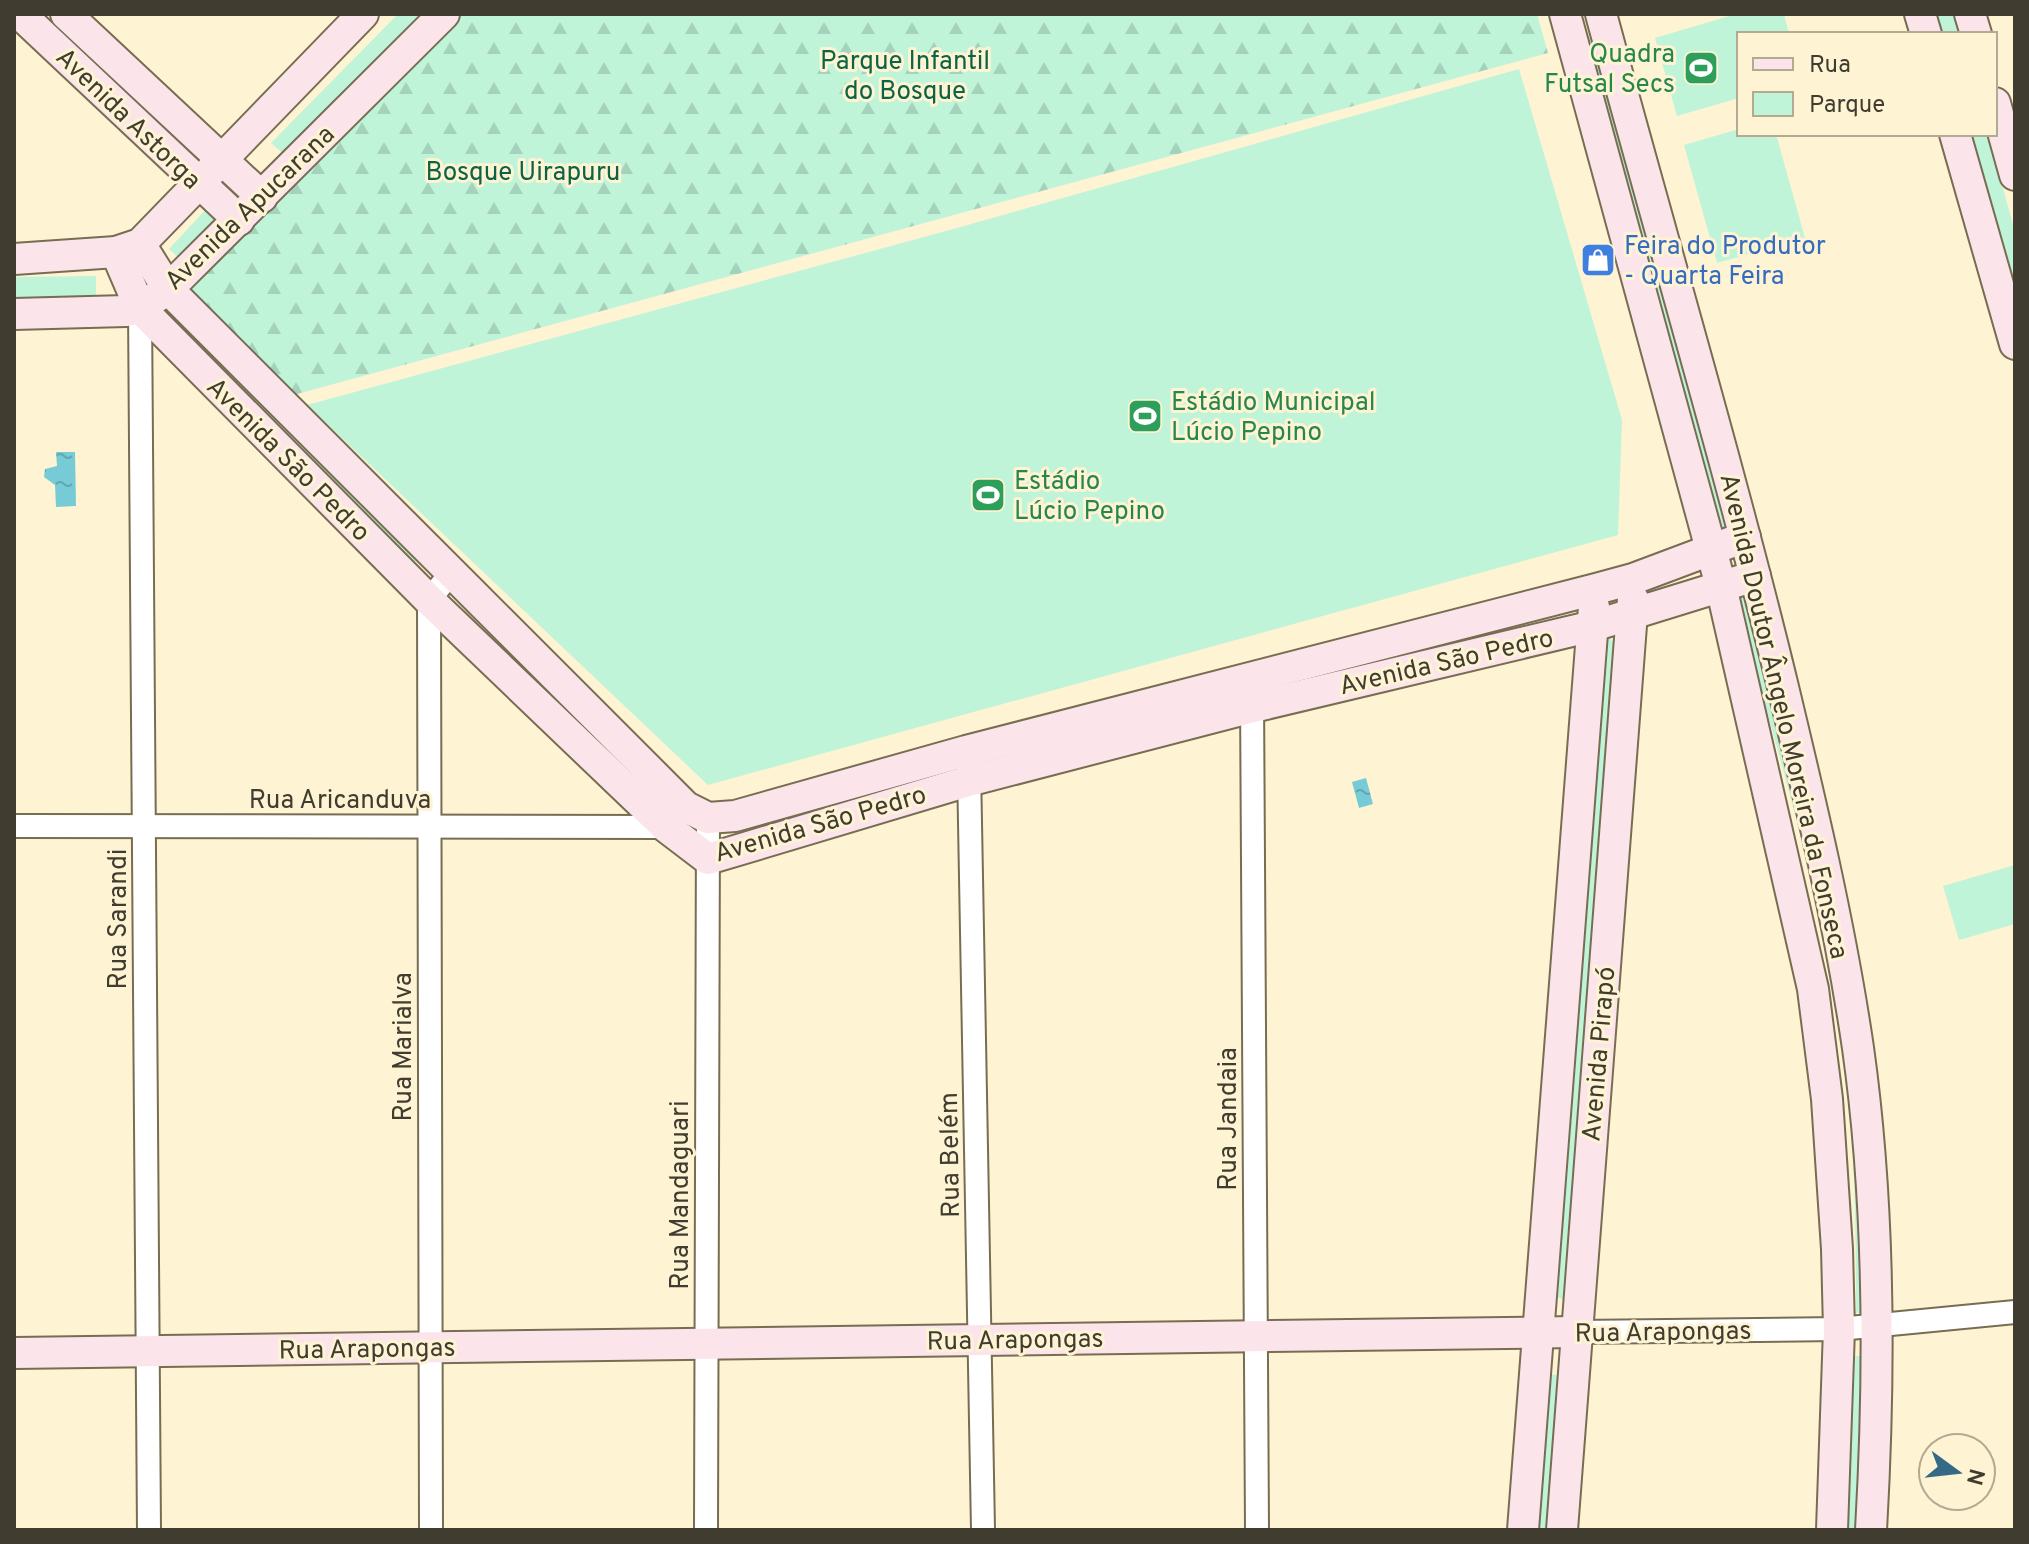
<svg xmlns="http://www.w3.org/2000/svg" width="2029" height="1544" viewBox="0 0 2029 1544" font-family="Overpass,sans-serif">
	<defs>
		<pattern id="forest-firs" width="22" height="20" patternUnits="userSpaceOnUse" patternTransform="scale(2)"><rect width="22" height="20" fill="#bff4d9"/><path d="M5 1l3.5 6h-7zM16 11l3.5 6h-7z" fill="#a5d2bb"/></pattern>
		<pattern id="water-ripples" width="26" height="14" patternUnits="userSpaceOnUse" patternTransform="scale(2)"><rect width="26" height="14" fill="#76cbd6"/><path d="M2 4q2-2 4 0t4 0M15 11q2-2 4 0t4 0" fill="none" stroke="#62a6ae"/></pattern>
	</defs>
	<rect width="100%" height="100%" fill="#fef3d3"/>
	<g fill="#bff4d9">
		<polygon points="398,14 424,14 285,155 271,143"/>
		<polygon points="1736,14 1784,14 1789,34 1739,34 1739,98 1677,116 1655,38"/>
		<polygon points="1931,14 1954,14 1960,34 1937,34"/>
		<polygon points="1593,36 1731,526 1717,529 1581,40"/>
		<polygon points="1519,69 1622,420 1618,535 708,785 307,405 957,228"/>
		<polygon points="1739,129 1739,134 1776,134 1805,238 1717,263 1684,145"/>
		<polygon points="1965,134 1988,134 2015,232 2015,313"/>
		<polygon points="209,206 222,219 182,261 169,249"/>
		<polygon points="96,276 96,297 14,299 14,277"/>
		<polygon points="188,326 417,559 414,563 183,332"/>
		<path d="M1746,592L1852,1058L1865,1312L1856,1313C1856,1228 1855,1144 1845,1059C1825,901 1776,747 1734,594Z"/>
		<polygon points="1609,638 1617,645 1567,1302 1558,1297 1601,643"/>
		<polygon points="2015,865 2015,924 1959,940 1943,886"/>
		<polygon points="1849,1356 1862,1356 1856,1530 1842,1530"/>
		<polygon points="1542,1374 1558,1375 1547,1530 1532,1530"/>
	</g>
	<polygon fill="url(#forest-firs)" points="458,14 1537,14 1548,53 286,397 178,290"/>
	<g fill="url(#water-ripples)">
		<polygon points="56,452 75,452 76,506 56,507 55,485 44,477 45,469 57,466"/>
		<polygon points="1366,778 1373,804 1359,808 1352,782"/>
	</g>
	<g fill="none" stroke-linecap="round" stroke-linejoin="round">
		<g stroke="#776d52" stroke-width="26">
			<g id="street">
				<polyline points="140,308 149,1530"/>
				<polyline points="1252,695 1257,1530"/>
				<polyline points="969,768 983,1530"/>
				<polyline points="14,826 666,827 671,823"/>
				<polyline points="1576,1332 1839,1329 2015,1312"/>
				<polyline points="431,1530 429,600 451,573"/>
				<polyline points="706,1530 708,818"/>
			</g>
		</g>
		<g stroke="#776d52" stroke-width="34">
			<g id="secondary">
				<polyline points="20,14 239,220"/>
				<polyline points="66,14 262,197"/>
				<polyline points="1565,14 1721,586 1813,989 1827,1099 1837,1249 1839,1329 1832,1530"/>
				<path d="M1601,14C1661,237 1727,458 1782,683C1811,804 1840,925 1858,1048C1880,1204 1880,1373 1871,1530"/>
				<polyline points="1920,14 1926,34"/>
				<polyline points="1970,14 1976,34"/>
				<polyline points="1995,103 2015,175"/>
				<polyline points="1955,134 2015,344"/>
				<polyline points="140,244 168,289 686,807 708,818 735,816 966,751 1596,589 1633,579 1745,537"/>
				<polyline points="116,252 140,308 429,600 666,827 708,859 972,780 1253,707 1593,626 1755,576"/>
				<polyline points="14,259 116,252 140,244 363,14"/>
				<polyline points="14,314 126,311 140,308 168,289 444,14"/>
				<polyline points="14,1353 1576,1332"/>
				<polyline points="1523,1530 1594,607"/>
				<polyline points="1562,1530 1633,599"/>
			</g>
		</g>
		<use href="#street" stroke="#fff" stroke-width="22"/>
		<use href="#secondary" stroke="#fbe5eb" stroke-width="30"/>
	</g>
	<defs>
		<g id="stadium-square" transform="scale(1.8)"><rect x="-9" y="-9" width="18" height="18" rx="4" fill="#2e9e5b" stroke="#fef3d3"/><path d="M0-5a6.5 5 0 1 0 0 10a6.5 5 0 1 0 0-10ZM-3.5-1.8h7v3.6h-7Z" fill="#fff"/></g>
		<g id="shop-square" transform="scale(1.8)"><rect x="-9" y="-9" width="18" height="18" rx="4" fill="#3f7fe0" stroke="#fef3d3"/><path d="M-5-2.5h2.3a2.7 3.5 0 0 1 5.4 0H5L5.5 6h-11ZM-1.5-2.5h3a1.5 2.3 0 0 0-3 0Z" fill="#fff"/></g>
	</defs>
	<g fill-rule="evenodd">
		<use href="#stadium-square" x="1701" y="68"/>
		<use href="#shop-square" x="1598" y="260"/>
		<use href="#stadium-square" x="1145" y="416"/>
		<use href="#stadium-square" x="988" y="495"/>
	</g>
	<g text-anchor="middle" stroke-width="6" stroke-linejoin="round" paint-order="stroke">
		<g font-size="26" fill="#27864d" stroke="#fef3d3" text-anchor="start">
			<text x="1675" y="62" text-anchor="end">Quadra<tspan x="1675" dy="30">Futsal Secs</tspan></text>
			<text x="1171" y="410">Estádio Municipal<tspan x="1171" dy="30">Lúcio Pepino</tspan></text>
			<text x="1014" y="489">Estádio<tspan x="1014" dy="30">Lúcio Pepino</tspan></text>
		</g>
		<g font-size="26" fill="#0d6345" stroke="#fef3d3">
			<text x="905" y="69">Parque Infantil<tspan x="905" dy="30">do Bosque</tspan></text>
			<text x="523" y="180">Bosque Uirapuru</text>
		</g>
		<g font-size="26" fill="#403c30" stroke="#fef3d3">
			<text transform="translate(129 118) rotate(44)" y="9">Avenida Astorga</text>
			<text transform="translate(249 207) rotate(-44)" y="9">Avenida Apucarana</text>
			<text transform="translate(289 459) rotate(45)" y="9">Avenida São Pedro</text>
			<text transform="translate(1446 661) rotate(-13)" y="9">Avenida São Pedro</text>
			<text transform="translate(1785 716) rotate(77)" y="9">Avenida Doutor Ângelo Moreira da Fonseca</text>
			<text x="340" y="808">Rua Aricanduva</text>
			<text transform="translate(820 823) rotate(-16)" y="9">Avenida São Pedro</text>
			<text transform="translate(117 919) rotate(-90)" y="9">Rua Sarandi</text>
			<text transform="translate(402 1047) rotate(-90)" y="9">Rua Marialva</text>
			<text transform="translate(1598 1054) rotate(-85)" y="9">Avenida Pirapó</text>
			<text transform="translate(1227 1119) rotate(-90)" y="9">Rua Jandaia</text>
			<text transform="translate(949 1155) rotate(-91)" y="9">Rua Belém</text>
			<text transform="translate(679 1195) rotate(-90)" y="9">Rua Mandaguari</text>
			<text transform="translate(1663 1331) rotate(-1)" y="9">Rua Arapongas</text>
			<text transform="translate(1015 1339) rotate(-1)" y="9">Rua Arapongas</text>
			<text transform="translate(367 1348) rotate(-1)" y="9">Rua Arapongas</text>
		</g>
		<g font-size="26" fill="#366cbe" stroke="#fef3d3" text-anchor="start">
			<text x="1624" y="254">Feira do Produtor<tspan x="1624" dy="30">- Quarta Feira</tspan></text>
		</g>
	</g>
	<rect width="2029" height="1544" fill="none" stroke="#403c30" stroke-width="32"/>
	<rect x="1737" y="32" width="260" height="104" fill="#fef3d3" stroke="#b2aa92" stroke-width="2"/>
	<rect x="1753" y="58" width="40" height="12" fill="#fbe5eb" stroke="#b2aa92" stroke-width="2"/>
	<text x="1809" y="72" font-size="24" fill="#403c30">Rua</text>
	<rect x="1753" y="92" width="40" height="24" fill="#bff4d9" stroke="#b2aa92" stroke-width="2"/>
	<text x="1809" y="112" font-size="24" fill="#403c30">Parque</text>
	<g transform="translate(1957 1472) rotate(105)"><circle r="38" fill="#fef3d3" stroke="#b2aa92" stroke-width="2"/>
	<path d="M0-6L14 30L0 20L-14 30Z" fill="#356a86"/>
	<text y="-12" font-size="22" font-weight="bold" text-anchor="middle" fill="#403c30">N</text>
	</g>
</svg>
